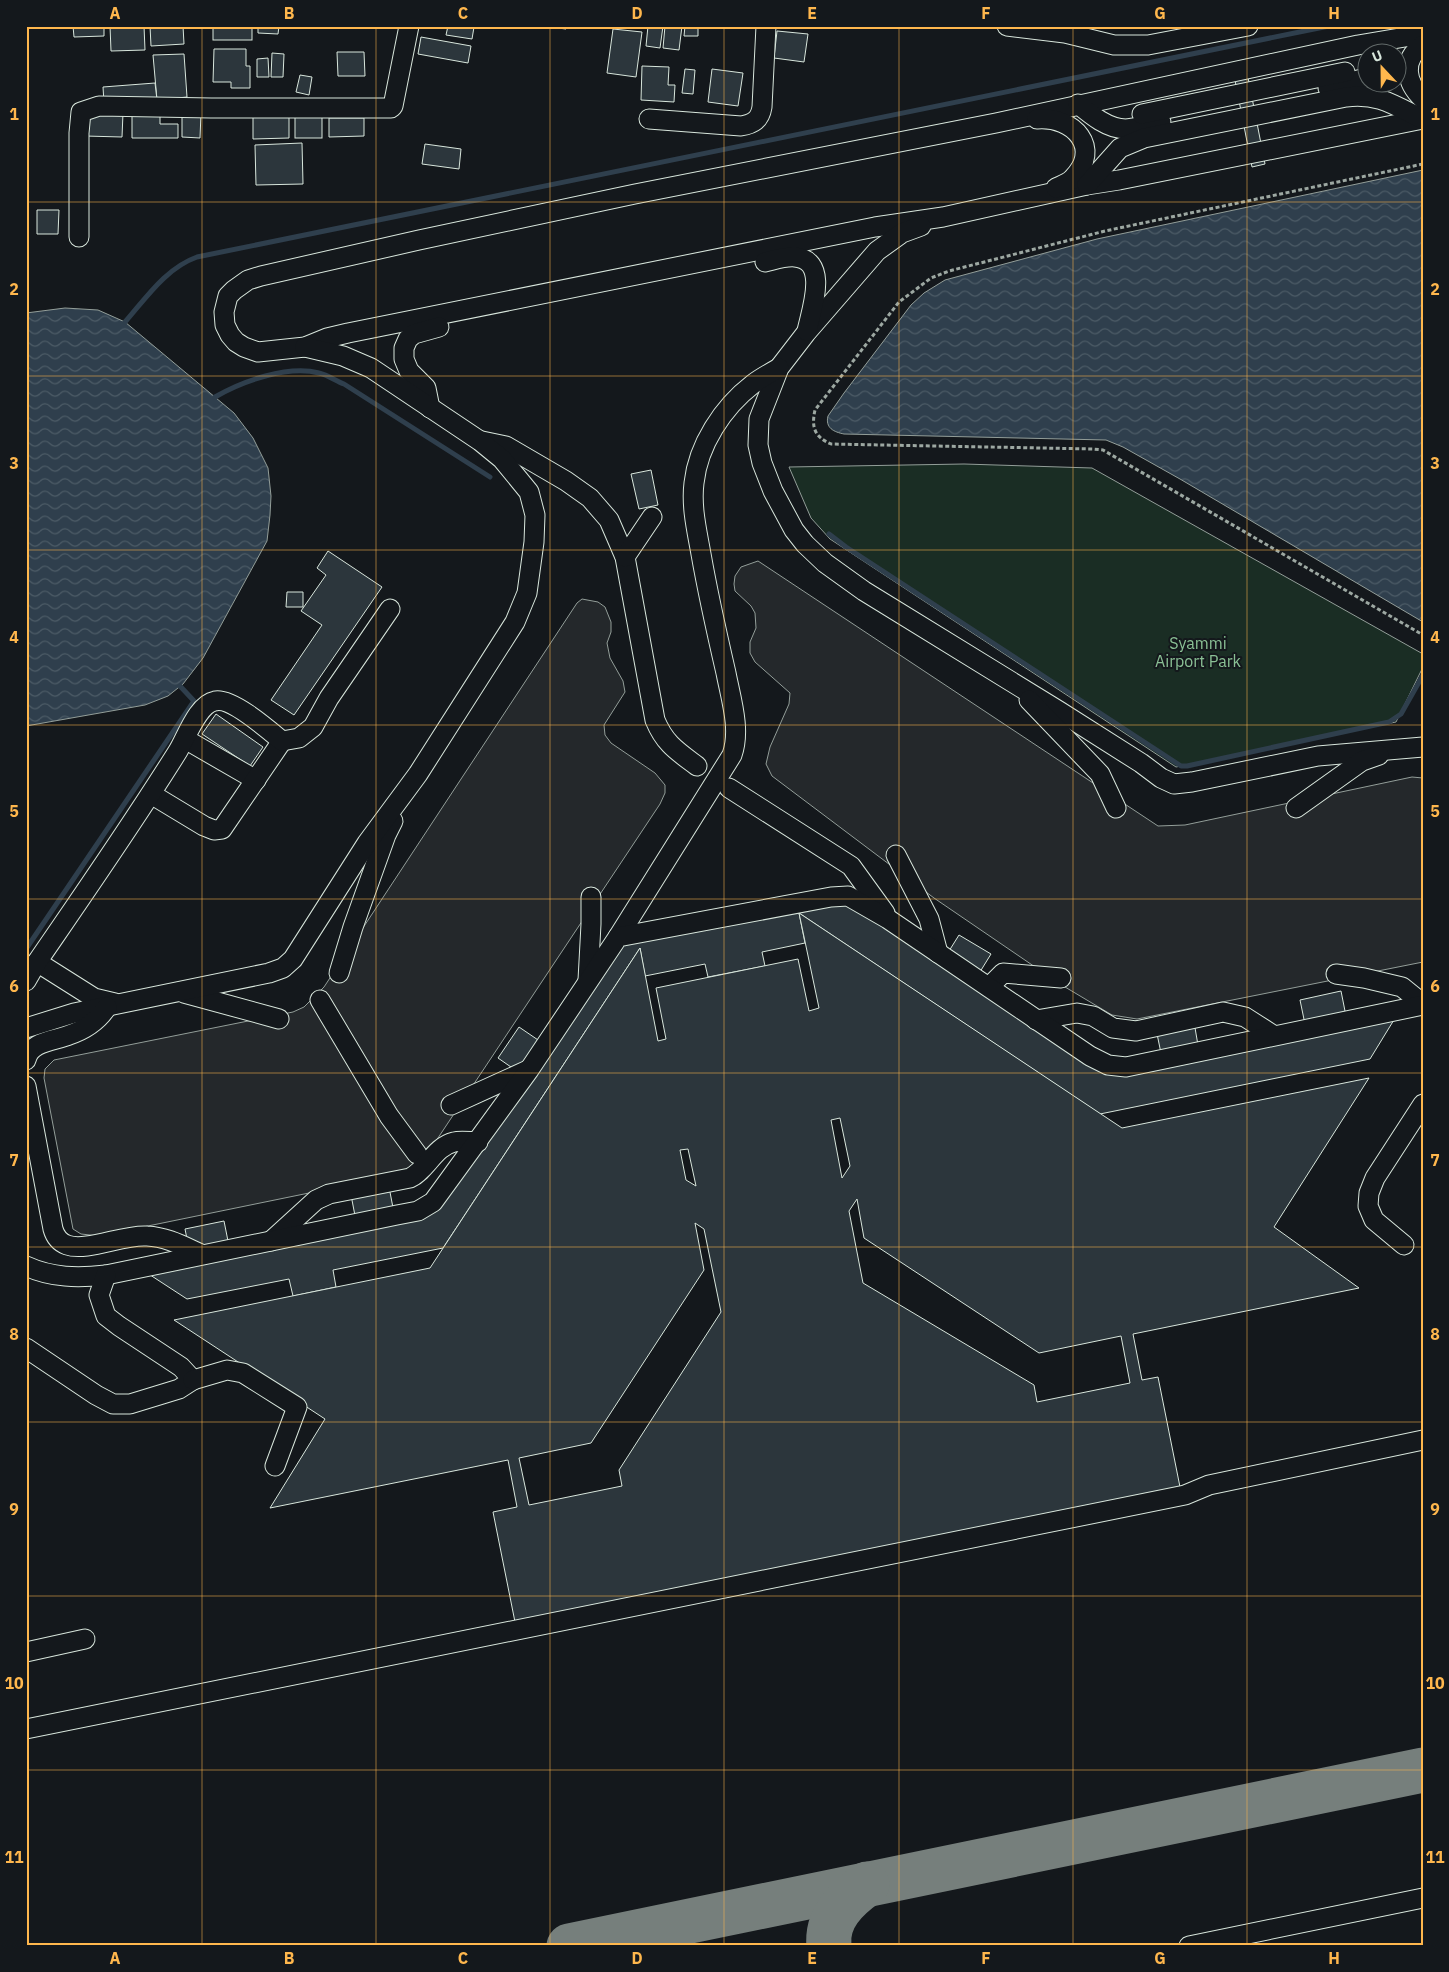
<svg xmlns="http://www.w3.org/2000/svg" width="1449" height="1972" viewBox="0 0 1449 1972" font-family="'IBM Plex Sans',sans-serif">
	<defs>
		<pattern id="water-waves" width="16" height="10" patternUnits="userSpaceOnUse" patternTransform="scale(1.25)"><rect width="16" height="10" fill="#2f3f4d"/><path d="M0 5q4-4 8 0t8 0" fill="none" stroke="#4c5b66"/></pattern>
	</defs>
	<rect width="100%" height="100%" fill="#14181c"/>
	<polygon fill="#1a2d24" stroke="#939e99" points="964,464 1092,468 1423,654 1423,667 1396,722 1176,767 830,539 811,518 789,467"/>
	<g fill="#24282b" stroke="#939e99">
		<polygon points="758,561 1158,826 1185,825 1412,777 1423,778 1423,962 1137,1019 1112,1015 1060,984 934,898 772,776 766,764 770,747 789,704 790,693 755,662 750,653 750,642 756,628 755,613 751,606 735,591 734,584 735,576 741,567"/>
		<polygon points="582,599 598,602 605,607 611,622 611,632 607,643 610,658 623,681 625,692 604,725 605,735 611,743 655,773 665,785 665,793 660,804 424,1159 411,1170 392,1176 99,1236 81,1234 73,1229 44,1078 45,1069 54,1060 293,1012 304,1007 324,987 577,603"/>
	</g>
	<g fill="url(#water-waves)" stroke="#939e99">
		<path d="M1423,170V622L1180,479L1123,447L1106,440L844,434C834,432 825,428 828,416L844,393L911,305L924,293L945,280L1097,239Z"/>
		<polygon points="65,308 98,310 125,322 234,413 253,438 268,468 271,496 270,515 267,541 203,658 183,684 168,696 145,705 26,726 26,313"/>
	</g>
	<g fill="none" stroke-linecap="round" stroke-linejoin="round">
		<g stroke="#2f3f4d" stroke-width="5">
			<path d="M125,322C146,298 166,268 197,257L1329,26"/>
			<path d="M215,397C242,381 288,365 319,373C328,375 336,381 344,384L490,477"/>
			<polyline points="829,534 846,547 1181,766 1187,766 1389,722 1401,714 1423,675"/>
			<polyline points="26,949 194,701 180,686"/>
		</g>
		<g stroke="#767f7c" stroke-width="45">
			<polyline points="569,1946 1423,1770"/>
			<path d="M829,1946C826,1918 846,1899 867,1884"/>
		</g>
	</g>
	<g fill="#2c363c" stroke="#d8e6dc" fill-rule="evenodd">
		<polygon points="73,26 104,26 104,36 74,37"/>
		<polygon points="110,26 144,26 145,50 111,51"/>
		<polygon points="150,26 183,26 184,44 151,46"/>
		<rect x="213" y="26" width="39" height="14"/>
		<polygon points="258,26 279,26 278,34 258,33"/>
		<polygon points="448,26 474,27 472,39 446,35"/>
		<polygon points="542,26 566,26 566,29"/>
		<polygon points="648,26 663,26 660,48 646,46"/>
		<polygon points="665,26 682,26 679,50 663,48"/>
		<polygon points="685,26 698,26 698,36 684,36"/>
		<polygon points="613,29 642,32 636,77 607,73"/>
		<polygon points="777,31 808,34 804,62 774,58"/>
		<polygon points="421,37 471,46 468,63 418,54"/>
		<polygon points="214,49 246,49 246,66 250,66 250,88 231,88 231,82 213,82"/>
		<polygon points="337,52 364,52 365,76 338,76"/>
		<polygon points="272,53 284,54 283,77 271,77"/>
		<polygon points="184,54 187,97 157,100 153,55"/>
		<polygon points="268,58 269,77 257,77 257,59"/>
		<polygon points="1245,62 1265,164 1252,167 1232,65"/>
		<polygon points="642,66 669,67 668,85 675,85 674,102 641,100"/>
		<polygon points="685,69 695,70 693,94 682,93"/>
		<polygon points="712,69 743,73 738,106 708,102"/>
		<polygon points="300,75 312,77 309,95 296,92"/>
		<polygon points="155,83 157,100 104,103 103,87"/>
		<polygon points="132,111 160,111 160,124 178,124 178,138 132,138"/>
		<polygon points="85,112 123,113 122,137 85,136"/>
		<rect x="295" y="112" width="27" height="26"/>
		<polygon points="182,113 201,113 200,138 182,137"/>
		<polygon points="289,114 289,138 253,139 253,115"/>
		<polygon points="329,118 364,118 364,136 329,137"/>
		<polygon points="302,143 303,184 256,185 255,145"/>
		<polygon points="425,144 461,149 459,169 422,164"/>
		<polygon points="37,210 59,210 58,234 37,234"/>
		<polygon points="651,470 658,505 639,509 631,474"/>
		<polygon points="328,551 382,587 294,715 271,700 322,625 301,611 326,575 317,568"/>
		<polygon points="287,592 303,592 303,607 286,607"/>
		<polygon points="216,714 263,747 250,766 202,734"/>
		<polygon points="846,894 944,959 959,935 991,954 975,980 1108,1069 1162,1058 1156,1029 1194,1022 1199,1051 1306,1029 1300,1000 1341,991 1347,1021 1400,1010 1370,1059 1100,1114 799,913 805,943 762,952 765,966 708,977 705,964 645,976 640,948 443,1248 333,1270 336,1287 293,1296 289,1279 187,1299 141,1269 191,1259 185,1229 224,1221 230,1251 357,1226 351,1195 389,1187 395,1218 431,1211 521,1074 498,1058 519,1027 541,1042 607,942"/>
		<path d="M799,913L1122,1128L1369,1078L1274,1227L1359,1288L1133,1334L1142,1380L1158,1377L1181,1492L516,1627L493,1512L517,1507L508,1460L270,1508L325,1419L174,1320L430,1268L640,948L658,1041L666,1039L656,988L798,959L809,1011L819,1008ZM840,1118L850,1166L842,1178L831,1120ZM688,1149L696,1186L686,1180L680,1150ZM857,1199L864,1238L1039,1353L1121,1336L1130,1383L1037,1402L1034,1385L863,1283L849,1211ZM695,1223L704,1229L721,1312L619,1470L622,1486L529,1505L519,1458L591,1443L704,1270Z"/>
	</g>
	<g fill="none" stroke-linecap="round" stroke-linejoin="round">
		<g stroke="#d8e6dc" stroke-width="21">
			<g id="minor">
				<polyline points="1007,26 1065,33 1114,45 1148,45 1248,26"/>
				<polyline points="1423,34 1358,45 996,123 635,194 419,240 261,276 248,280 234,290 228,296 224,312 225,325 230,335 236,342 244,347 258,352 305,347 327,338 348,333 875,227 943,217 1087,185 1119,180 1423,119"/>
				<path d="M1423,45C1401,60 1406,83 1423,99"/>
				<polyline points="1328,88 1366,78"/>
				<path d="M1078,104C1091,115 1108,129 1126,129C1138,128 1150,124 1161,122"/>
				<polyline points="1142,114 1345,72"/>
				<path d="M649,119L741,126C753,124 760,120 762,107L766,26"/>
				<path d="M1037,119C1074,116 1102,148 1073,178C1069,183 1062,185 1056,188"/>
				<path d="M1087,185L1120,148L1144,138L1346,97C1378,93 1394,105 1422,119"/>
				<polyline points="921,226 902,233 877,251 806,333 779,368 759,419 758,445 762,463 773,491 794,530 805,544 825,563 864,591 1059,711 1141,763 1161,778 1174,784 1192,782 1318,756 1423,747"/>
				<polyline points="79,237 79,133 81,112 99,106 211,108 391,108 393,106 409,26"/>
				<path d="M765,262C774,260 785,256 795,257C830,260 811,311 807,331"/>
				<polyline points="430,408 426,388 409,371 404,359 404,348 408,339 414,334 439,327"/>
				<path d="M482,441L506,446L566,481L590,498L609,520L625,557L655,720C665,744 677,751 697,766"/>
				<polyline points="625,557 652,517"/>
				<polyline points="1029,700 1100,774 1116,808"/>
				<polyline points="185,739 256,780"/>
				<polyline points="729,788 851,866 885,913"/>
				<polyline points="151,794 204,826 214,830 222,829 282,741"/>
				<polyline points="1296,808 1362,761 1379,755"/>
				<polyline points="896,855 929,919 938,953"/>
				<path d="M618,937L732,755C741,730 731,699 726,673C717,634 708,594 701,554C697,531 691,507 694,483C698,445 723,407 753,384C761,378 770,373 779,368"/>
				<polyline points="37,962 94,998 115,1003"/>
				<polyline points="339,973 353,927 386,835 393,821"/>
				<polyline points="1336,974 1364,978 1402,987 1423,1004"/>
				<polyline points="588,980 591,924 591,897"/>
				<path d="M26,981L37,962C85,892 133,823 178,751C187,736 198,704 215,701C231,697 270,731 282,741L299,738L313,727L329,698L390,609"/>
				<polyline points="989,987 1003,973 1061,978"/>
				<polyline points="184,993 279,1019"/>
				<polyline points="320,1000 389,1116 417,1154"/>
				<polyline points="1036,1020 1077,1013 1093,1016 1113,1028 1136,1031 1223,1012 1245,1017 1273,1035"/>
				<polyline points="26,1028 74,1013 269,973 283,968 293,959 367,843 418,774 515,622 527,593 534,542 535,515 529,492 502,459 480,441 371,368 343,356 305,347"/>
				<path d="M26,1060C30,1041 55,1041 69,1035C84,1030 98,1021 107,1007"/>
				<path d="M26,1086L53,1229C55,1236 59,1242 67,1245C87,1252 124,1234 147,1236C167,1237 183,1246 201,1254"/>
				<polyline points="451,1105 528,1070"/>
				<path d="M271,1241L316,1200L329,1194L410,1178C427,1170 434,1147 454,1142C461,1140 471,1142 478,1142"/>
				<polyline points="1404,1245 1374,1220 1368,1206 1369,1193 1375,1178 1423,1104"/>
				<path d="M26,1266C52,1278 78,1278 106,1275L397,1215L418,1211L433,1202L529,1070L618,937L831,897L848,896L888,919L1090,1056L1108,1065L1126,1067L1423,1005"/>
				<polyline points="26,1348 96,1395 113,1404 130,1404 179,1389 193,1380 181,1367 119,1326 106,1316 99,1295 106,1275"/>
				<polyline points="193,1380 227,1370 243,1373 297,1407 275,1466"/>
				<polyline points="26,1652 85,1639"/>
				<polyline points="26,1729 1185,1495 1209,1485 1423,1440"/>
				<polyline points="1189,1946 1423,1898"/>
			</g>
		</g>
		<path stroke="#9da8a2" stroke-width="3" stroke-dasharray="4 2.5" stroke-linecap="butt" d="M1423,164L1105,231L949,271L931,278L899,302L815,410C811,428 815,437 831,444L1093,449L1103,450L1423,635"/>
		<use href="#minor" stroke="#14181c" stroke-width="19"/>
	</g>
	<path fill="none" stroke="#ffb74d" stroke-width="1" stroke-opacity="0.55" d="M202,26V1946M376,26V1946M550,26V1946M724,26V1946M899,26V1946M1073,26V1946M1247,26V1946M26,202H1423M26,376H1423M26,550H1423M26,725H1423M26,899H1423M26,1073H1423M26,1247H1423M26,1422H1423M26,1596H1423M26,1770H1423"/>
	<g text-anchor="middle" stroke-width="4" stroke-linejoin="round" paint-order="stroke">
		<g font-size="16" fill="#8ac095" stroke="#14181c">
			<text x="1198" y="649">Syammi<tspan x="1198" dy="18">Airport Park</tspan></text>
		</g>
	</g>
	<rect width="1449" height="1972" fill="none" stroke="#14181c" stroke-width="55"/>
	<g transform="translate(1382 68) rotate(338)"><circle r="24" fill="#14181c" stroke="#626a69"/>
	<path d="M0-4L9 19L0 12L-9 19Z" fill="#ffb74d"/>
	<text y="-8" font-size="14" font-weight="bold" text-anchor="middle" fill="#d8e6dc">U</text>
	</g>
	<rect x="28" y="28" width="1394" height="1916" fill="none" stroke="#ffb74d" stroke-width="2"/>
	<g font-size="16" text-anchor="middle" font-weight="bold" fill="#ffb74d">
		<text x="115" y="19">A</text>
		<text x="289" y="19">B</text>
		<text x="463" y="19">C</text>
		<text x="637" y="19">D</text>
		<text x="812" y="19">E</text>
		<text x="986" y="19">F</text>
		<text x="1160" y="19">G</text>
		<text x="1334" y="19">H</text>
		<text x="14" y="120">1</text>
		<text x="1435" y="120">1</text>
		<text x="14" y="295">2</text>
		<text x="1435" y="295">2</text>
		<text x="14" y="469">3</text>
		<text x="1435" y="469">3</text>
		<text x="14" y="643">4</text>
		<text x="1435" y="643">4</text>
		<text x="14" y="817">5</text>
		<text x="1435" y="817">5</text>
		<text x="14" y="992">6</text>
		<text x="1435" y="992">6</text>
		<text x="14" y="1166">7</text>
		<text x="1435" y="1166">7</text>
		<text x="14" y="1340">8</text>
		<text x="1435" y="1340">8</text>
		<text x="14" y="1515">9</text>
		<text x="1435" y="1515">9</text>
		<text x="14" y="1689">10</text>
		<text x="1435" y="1689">10</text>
		<text x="14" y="1863">11</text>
		<text x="1435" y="1863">11</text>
		<text x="115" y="1964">A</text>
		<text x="289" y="1964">B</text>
		<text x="463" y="1964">C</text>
		<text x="637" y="1964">D</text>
		<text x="812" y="1964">E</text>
		<text x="986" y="1964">F</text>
		<text x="1160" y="1964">G</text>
		<text x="1334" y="1964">H</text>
	</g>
</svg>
